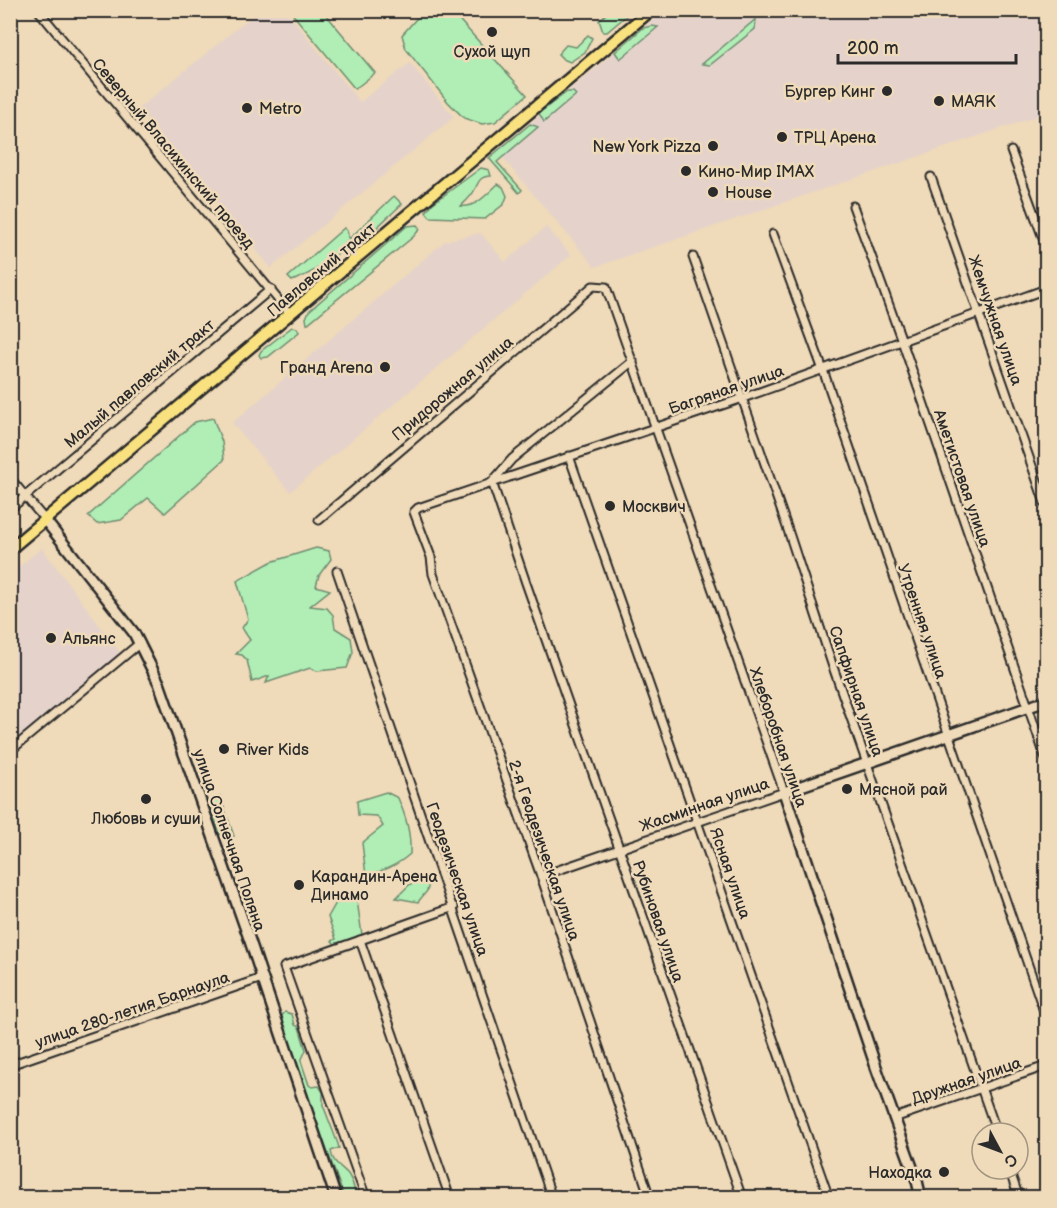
<svg xmlns="http://www.w3.org/2000/svg" width="1057" height="1208" viewBox="0 0 1057 1208" font-family="'Balsamiq Sans',sans-serif">
	<rect width="100%" height="100%" fill="#efdab9"/>
	<filter id="ink" filterUnits="userSpaceOnUse"><feTurbulence type="fractalNoise" baseFrequency=".0167" numOctaves="2"/><feDisplacementMap in="SourceGraphic" scale="12" xChannelSelector="R" yChannelSelector="G"/><feConvolveMatrix kernelMatrix="1 2 1 2 8 2 1 2 1" color-interpolation-filters="sRGB"/></filter>
	<g filter="url(#ink)">
		<g fill="#e5d3cb">
			<polygon points="285,10 360,102 410,63 454,117 271,268 138,109 258,11"/>
			<polygon points="663,11 1046,11 1046,113 595,267 497,151"/>
			<polygon points="546,227 571,255 290,492 232,423 445,241 481,233 505,262"/>
			<polygon points="42,548 121,654 11,746 11,573"/>
		</g>
		<g fill="#b0eeb5" stroke="#6e8c70" stroke-width="1.5">
			<polygon points="611,10 632,11 607,32 603,32 599,20"/>
			<polygon points="290,11 323,11 375,73 355,89"/>
			<polygon points="423,11 455,11 453,13 527,95 495,122 482,124 464,118 448,102 406,49 402,35"/>
			<polygon points="756,19 755,29 710,65 702,64"/>
			<polygon points="652,26 658,27 620,59 615,52 643,28"/>
			<polygon points="588,35 592,38 585,52 570,62 563,59 558,54 566,45 576,47"/>
			<polygon points="567,92 573,92 576,95 544,122 539,113"/>
			<polygon points="530,124 538,127 497,162 522,190 519,193 489,158"/>
			<path d="M481,168L489,170L491,176C479,176 479,182 474,191C471,197 465,202 461,206C476,208 487,194 498,184L503,187L507,196L504,204L485,219L430,217L426,212L432,204Z"/>
			<path d="M394,196L402,204L361,242L353,243L348,240C337,260 312,273 292,281L288,277L344,228L347,231L349,239Z"/>
			<polygon points="417,225 420,229 413,237 307,324 306,318 309,311 407,226"/>
			<polygon points="292,327 297,328 299,332 268,357 261,358 259,355 261,351"/>
			<polygon points="213,418 222,442 224,460 165,513 148,498 121,520 97,524 88,516 195,422"/>
			<polygon points="316,548 329,551 331,559 319,575 316,586 330,590 310,606 327,608 333,615 335,628 351,638 353,652 347,668 317,671 310,668 266,683 269,676 252,682 247,660 242,655 236,654 250,640 242,628 248,619 237,581 271,562"/>
			<path d="M386,792L398,798C406,817 411,833 410,854C396,866 384,871 366,875L362,843L383,826L377,816L358,815L357,801Z"/>
			<polygon points="220,796 234,836 226,839 220,834 210,805 213,799"/>
			<polygon points="425,876 430,881 427,891 418,902 396,898 409,885"/>
			<polygon points="354,892 356,893 362,935 335,944 332,941 336,939 328,917 340,896"/>
			<path d="M285,1012L292,1014L295,1025L299,1027L306,1050L301,1061L309,1085L312,1087L319,1086L323,1092V1105L338,1144L339,1148L331,1151C332,1163 341,1166 348,1174C352,1180 355,1191 356,1197H344L283,1029L281,1017Z"/>
		</g>
		<g fill="none" stroke-linecap="round" stroke-linejoin="round">
			<g stroke="#2b2b2b" stroke-width="11">
				<g id="minor">
					<polyline points="38,10 290,314"/>
					<polyline points="1011,151 1046,246"/>
					<polyline points="931,177 1046,506"/>
					<polyline points="853,206 902,341 1046,759"/>
					<polyline points="773,234 823,370 1046,1017"/>
					<polyline points="693,257 788,530 832,664 997,1133"/>
					<polyline points="633,361 512,459 492,482 526,583 742,1198"/>
					<polyline points="569,456 829,1198"/>
					<polyline points="10,478 45,520"/>
					<polyline points="10,509 271,289"/>
					<polyline points="319,520 593,286 606,287 784,792 541,876"/>
					<polyline points="337,571 552,1198"/>
					<polyline points="10,751 140,643"/>
					<polyline points="360,940 450,1198"/>
					<polyline points="10,1065 262,978"/>
					<polyline points="894,1118 1046,1066"/>
					<polyline points="1009,1169 1019,1198"/>
					<polyline points="366,1198 284,967 454,907"/>
					<polyline points="650,1198 541,876 433,574 431,557 414,512 418,508 743,398 1046,289"/>
				</g>
			</g>
			<g stroke="#2b2b2b" stroke-width="14">
				<g id="tertiary">
					<polyline points="45,520 134,633 159,683 250,941 336,1198"/>
					<polyline points="921,1198 917,1181 877,1070 784,792 1046,701"/>
				</g>
			</g>
			<g stroke="#2b2b2b" stroke-width="15">
				<polyline id="primary" points="10,549 651,10"/>
			</g>
			<use href="#minor" stroke="#efdab9" stroke-width="7"/>
			<use href="#tertiary" stroke="#efdab9" stroke-width="9"/>
			<use href="#primary" stroke="#fae180" stroke-width="10"/>
		</g>
	</g>
	<g fill="#2b2b2b" stroke="#efdab9" stroke-width="2">
		<circle cx="492" cy="32" r="6"/>
		<circle cx="887" cy="91" r="6"/>
		<circle cx="939" cy="101" r="6"/>
		<circle cx="247" cy="108" r="6"/>
		<circle cx="782" cy="137" r="6"/>
		<circle cx="713" cy="146" r="6"/>
		<circle cx="686" cy="171" r="6"/>
		<circle cx="713" cy="192" r="6"/>
		<circle cx="385" cy="367" r="6"/>
		<circle cx="610" cy="506" r="6"/>
		<circle cx="51" cy="638" r="6"/>
		<circle cx="224" cy="749" r="6"/>
		<circle cx="847" cy="789" r="6"/>
		<circle cx="146" cy="799" r="6"/>
		<circle cx="299" cy="885" r="6"/>
		<circle cx="944" cy="1172" r="6"/>
	</g>
	<g text-anchor="middle" stroke-width="5" stroke-linejoin="round" paint-order="stroke">
		<g font-size="16" fill="#2b2b2b" stroke="#efdab9" text-anchor="start">
			<text x="492" y="57" text-anchor="middle">Сухой щуп</text>
			<text x="875" y="97" text-anchor="end">Бургер Кинг</text>
			<text x="951" y="107">МАЯК</text>
			<text x="259" y="114">Metro</text>
			<text x="794" y="143">ТРЦ Арена</text>
			<text x="701" y="152" text-anchor="end">New York Pizza</text>
			<text x="698" y="177">Кино-Мир IMAX</text>
			<text x="725" y="198">House</text>
			<text x="373" y="373" text-anchor="end">Гранд Arena</text>
			<text x="622" y="512">Москвич</text>
			<text x="63" y="644">Альянс</text>
			<text x="236" y="755">River Kids</text>
			<text x="859" y="795">Мясной рай</text>
			<text x="146" y="824" text-anchor="middle">Любовь и суши</text>
			<text x="311" y="882">Карандин-Арена<tspan x="311" dy="18">Динамо</tspan></text>
			<text x="932" y="1178" text-anchor="end">Находка</text>
		</g>
		<g font-size="16" fill="#2b2b2b" stroke="#efdab9">
			<text transform="translate(174 153) rotate(50)" y="6">Северный Власихинский проезд</text>
			<text transform="translate(321 269) rotate(-40)" y="6">Павловский тракт</text>
			<text transform="translate(996 320) rotate(71)" y="6">Жемчужная улица</text>
			<text transform="translate(139 383) rotate(-40)" y="6">Малый павловский тракт</text>
			<text transform="translate(452 388) rotate(-40)" y="6">Придорожная улица</text>
			<text transform="translate(726 389) rotate(-19)" y="6">Багряная улица</text>
			<text transform="translate(963 478) rotate(71)" y="6">Аметистовая улица</text>
			<text transform="translate(923 621) rotate(71)" y="6">Утренняя улица</text>
			<text transform="translate(857 691) rotate(71)" y="6">Сапфирная улица</text>
			<text transform="translate(779 737) rotate(71)" y="6">Хлеборобная улица</text>
			<text transform="translate(704 804) rotate(-19)" y="6">Жасминная улица</text>
			<text transform="translate(230 840) rotate(71)" y="6">улица Солнечная Поляна</text>
			<text transform="translate(545 850) rotate(71)" y="6">2-я Геодезическая улица</text>
			<text transform="translate(731 873) rotate(71)" y="6">Ясная улица</text>
			<text transform="translate(458 879) rotate(71)" y="6">Геодезическая улица</text>
			<text transform="translate(659 921) rotate(71)" y="6">Рубиновая улица</text>
			<text transform="translate(132 1009) rotate(-19)" y="6">улица 280-летия Барнаула</text>
			<text transform="translate(966 1080) rotate(-19)" y="6">Дружная улица</text>
		</g>
	</g>
	<rect width="1057" height="1208" fill="none" stroke="#efdab9" stroke-width="36"/>
	<rect x="18" y="18" width="1021" height="1172" fill="none" stroke="#2b2b2b" stroke-width="2" filter="url(#ink)"/>
	<g transform="translate(1000 1151) rotate(131)"><circle r="28" fill="#efdab9" stroke="#a19480" stroke-width="1.5"/>
	<path d="M0-4.5L10 22L0 15L-10 22Z" fill="#2b2b2b"/>
	<text y="-9" font-size="16" font-weight="bold" text-anchor="middle" fill="#2b2b2b">С</text>
	</g>
	<path d="M838 54v9h178v-9" fill="none" stroke="#2b2b2b" stroke-width="3"/>
	<text x="847" y="54" font-size="18" fill="#2b2b2b" stroke="#efdab9" stroke-width="4.5" paint-order="stroke">200 m</text>
</svg>
